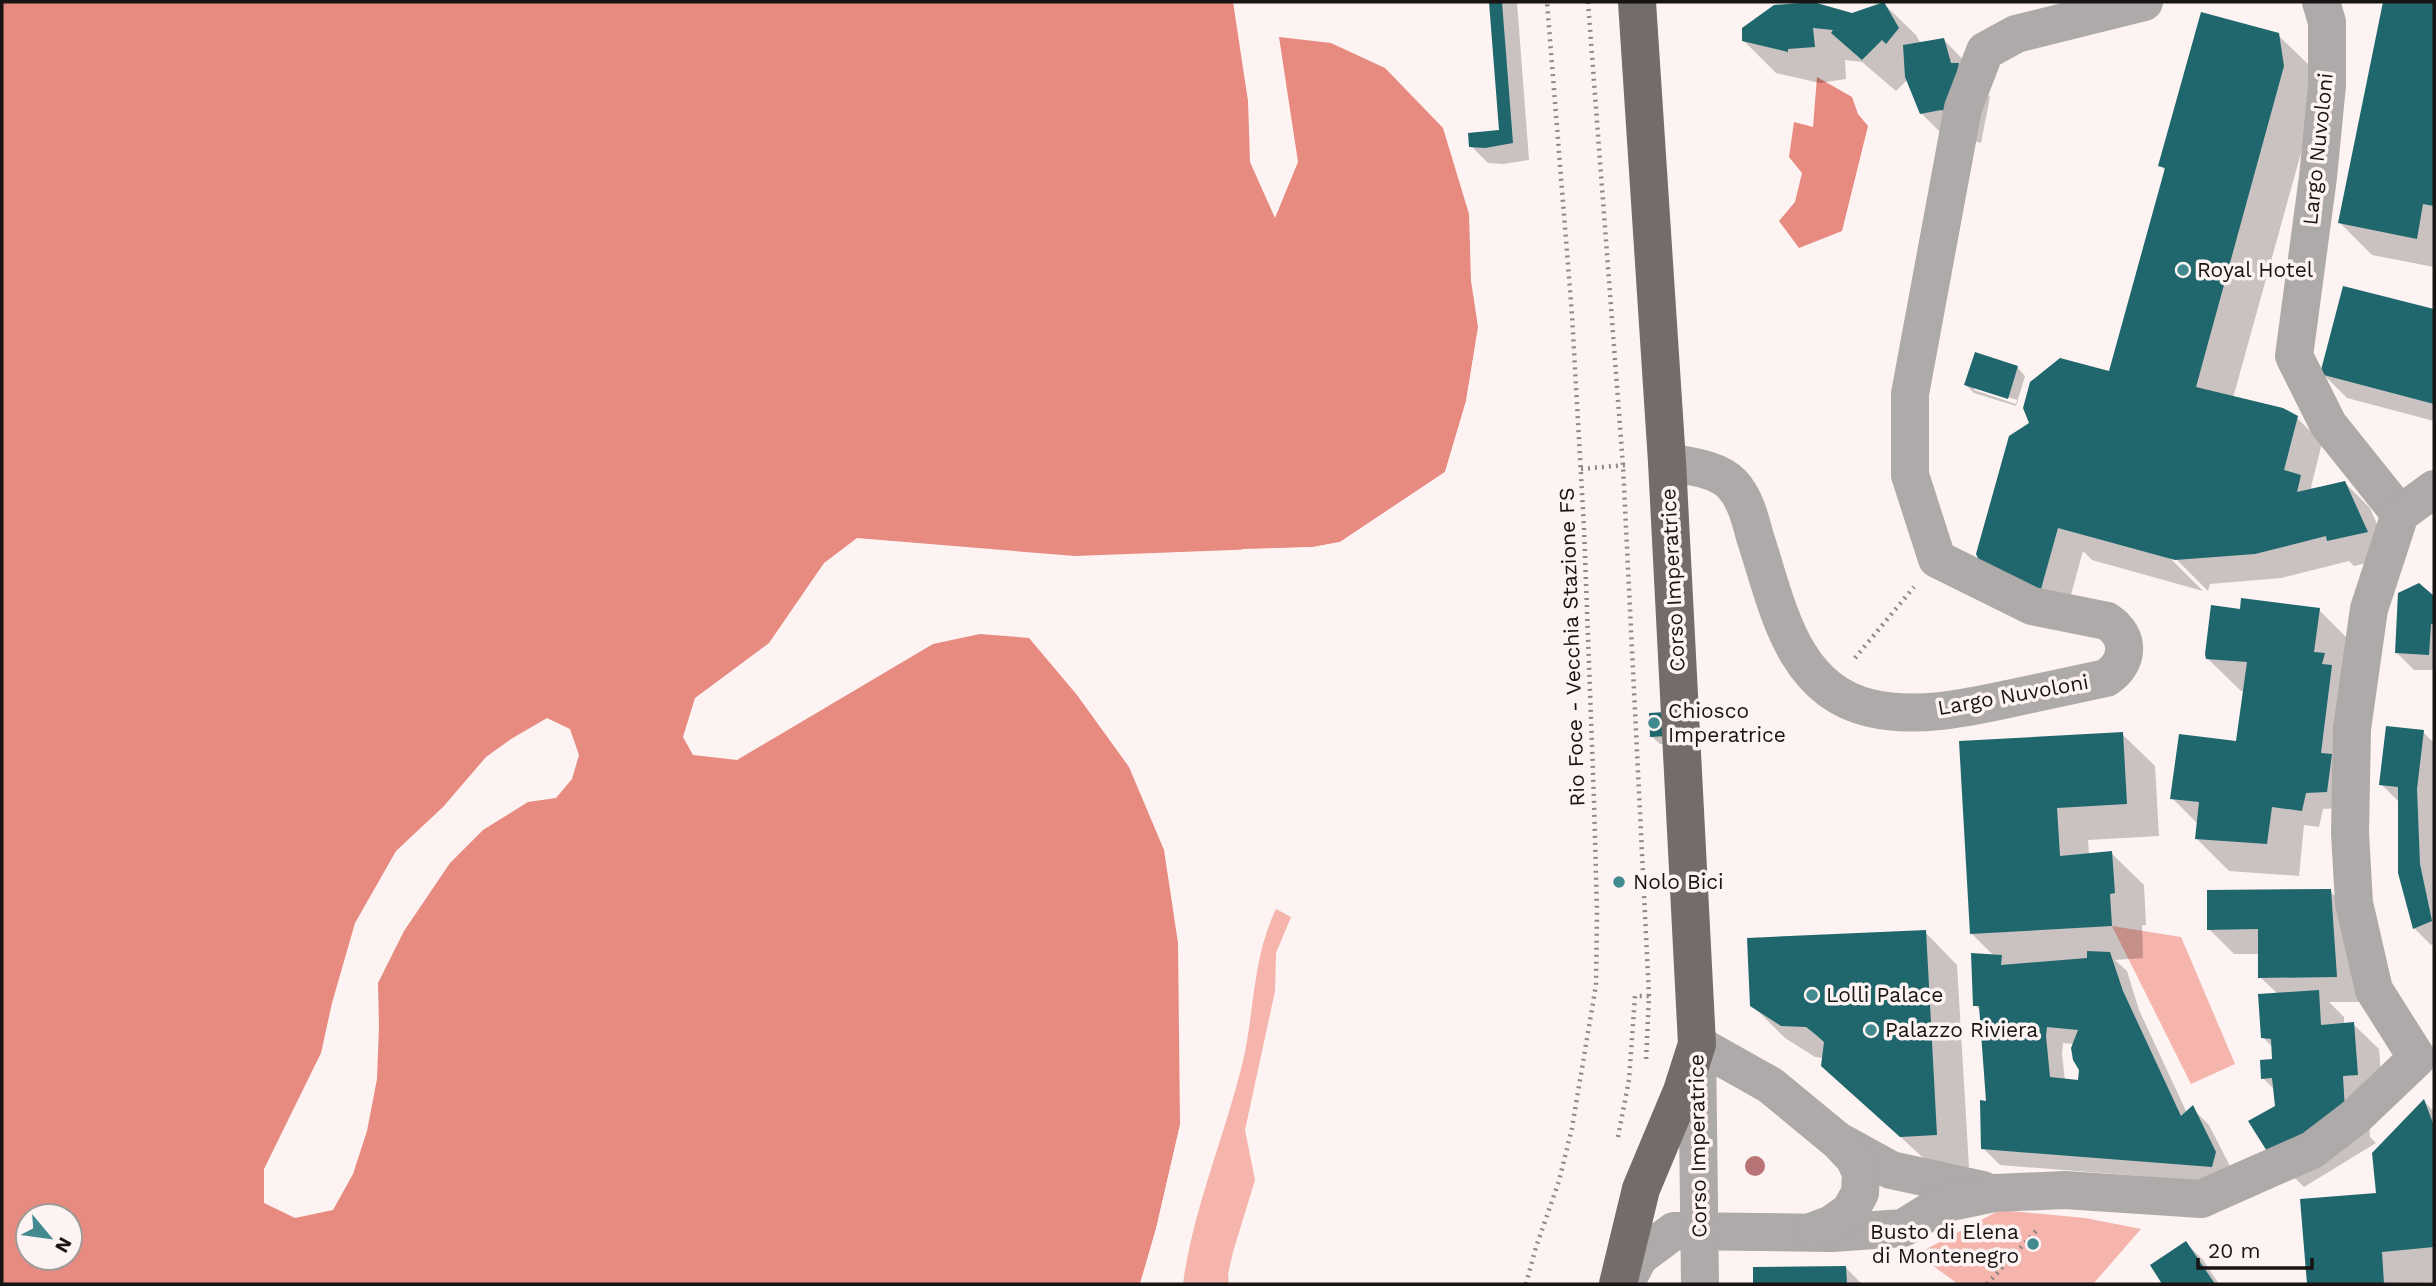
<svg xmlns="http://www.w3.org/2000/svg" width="2436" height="1286" viewBox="0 0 2436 1286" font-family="'Work Sans',sans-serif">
	<rect width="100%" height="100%" fill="#fcf3f2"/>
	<g fill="#f5b4ac">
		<path d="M1276,909L1291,917L1276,953L1275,991L1245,1130L1255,1180L1233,1252L1228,1274L1229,1284H1183C1193,1209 1225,1136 1243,1061C1255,1009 1252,959 1276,909Z"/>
		<polygon points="2112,926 2181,937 2235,1064 2191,1084"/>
		<polygon points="2000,1210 2085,1218 2141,1229 2093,1284 1958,1284 1917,1254"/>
	</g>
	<g fill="#e78a7f" fill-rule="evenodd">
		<path d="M2,2H1233L1248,101L1250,162L1275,218L1298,162L1279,37L1331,43L1385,68L1443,128L1469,214L1471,281L1478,327L1466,402L1445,472L1340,542L1313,547L1075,556L857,538L824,563L769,643L695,698L683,737L693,755L737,760L933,644L980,634L1029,638L1077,695L1129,767L1164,850L1178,943L1180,1125L1156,1229L1140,1284H2ZM28,1216H70V1258H28Z"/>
		<polygon points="1817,77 1852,97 1858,114 1868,126 1842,231 1799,248 1779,221 1795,202 1802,173 1789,157 1794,122 1813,127"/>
	</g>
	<g fill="#fcf3f2">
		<polygon points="1480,317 1482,328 1470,402 1447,475 1341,545 1313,550 1241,553 1242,549 1313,547 1340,542 1445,472 1466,401"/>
		<polygon points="547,718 570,729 579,755 572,779 556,798 528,802 483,830 450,863 404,931 378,983 379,1026 377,1079 367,1131 353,1174 333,1210 295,1218 264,1203 264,1169 321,1053 332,1003 355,923 396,851 443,807 486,757 511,739"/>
		<polygon points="1183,1123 1160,1230 1144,1284 1140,1284 1156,1229 1180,1125"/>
	</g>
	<g fill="#0003" fill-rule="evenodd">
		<polygon points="1491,2 1517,2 1529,160 1503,164 1488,163 1471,146 1501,132"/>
		<polygon points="2384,2 2434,2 2434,267 2372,255 2340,223"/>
		<polygon points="1883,3 1916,35 1921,44 1944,40 1976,73 1980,87 1990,97 1981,143 1974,141 1954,146 1921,113 1908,79 1896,91 1862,62 1845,60 1846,79 1820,83 1776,73 1743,40 1852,15"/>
		<polygon points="2278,35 2311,67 2316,99 2233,398 2297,418 2322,443 2311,487 2314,490 2345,483 2370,508 2391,557 2354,566 2349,561 2281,578 2210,584 2208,591 2170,553 2168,556 2203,591 2092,560 2083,551 2066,613 2012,598 2110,374 2166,171 2160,165"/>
		<polygon points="2345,288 2434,311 2434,421 2347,398 2322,373"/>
		<path d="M2017,367L2025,376L2016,406L1974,393L1966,385ZM1974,386L2017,400L2016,404L1974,390Z"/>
		<polygon points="2434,597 2434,670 2414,670 2397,653"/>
		<polygon points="2319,610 2351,642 2343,808 2323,809 2319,827 2304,825 2299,876 2229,871 2196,838 2198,824 2172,798 2238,743 2245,691 2241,691 2208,659 2242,611"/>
		<polygon points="1651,714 1674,743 1660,744 1651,736"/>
		<polygon points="2423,732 2434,743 2434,943 2431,945 2414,928 2400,803 2381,784"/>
		<path d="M2122,734L2155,766L2159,836L2088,840L2089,855L2111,853L2144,885L2146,925H2142L2143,958L2115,960L2127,971L2139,1010L2187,1113L2192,1108L2209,1125L2232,1170L2228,1183L2000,1165L1983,1148L1988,1102L1981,1011L1975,1005L1994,956L1971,933L1960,743ZM2063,1043L2074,1044L2081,1069L2080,1082L2065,1081L2062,1054Z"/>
		<polygon points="2330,891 2355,916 2361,1002 2329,1002 2344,1017 2344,1025 2353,1024 2379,1049 2383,1099 2368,1100 2370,1137 2376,1143 2304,1187 2271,1155 2276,1107 2275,1090 2263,1078 2274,1061 2273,1048 2263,1037 2278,994 2260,977 2260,954 2234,954 2209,929"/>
		<polygon points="1925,932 1957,965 1969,1167 1934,1168 1823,1065 1824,1058 1815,1057 1785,1038 1752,1005"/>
		<polygon points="2424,1101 2434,1112 2434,1282 2309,1284 2302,1201 2378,1195"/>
		<polygon points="2186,1243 2203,1260 2219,1284 2164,1284 2152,1265"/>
		<polygon points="1846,1268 1862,1284 1755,1284 1755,1269"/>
	</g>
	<g fill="#1f676d" fill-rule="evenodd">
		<polygon points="1489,2 1502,2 1513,143 1485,148 1469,147 1468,133 1499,130"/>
		<polygon points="1813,2 1852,13 1884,2 1899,28 1886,44 1882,40 1862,60 1831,33 1833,30 1813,28 1815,47 1788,49 1788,52 1742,41 1742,28 1774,5"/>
		<polygon points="2383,2 2434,2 2434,206 2423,204 2417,239 2338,223"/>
		<polygon points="2201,12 2279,33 2284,66 2196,387 2283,408 2298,416 2284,470 2301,475 2297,492 2345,481 2368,532 2327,541 2326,536 2255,554 2175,560 2058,528 2041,589 1985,573 1976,554 2009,436 2029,423 2023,408 2030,382 2060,358 2109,371 2165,168 2158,166"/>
		<polygon points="1944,38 1951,63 1959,63 1949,112 1941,110 1920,114 1905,77 1903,45"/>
		<polygon points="2343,286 2434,309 2434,404 2320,374"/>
		<polygon points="1975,352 2018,366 2008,399 1964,385"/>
		<polygon points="2419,583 2434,596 2434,624 2431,624 2429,655 2395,653 2398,593"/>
		<polygon points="2241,598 2320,608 2314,652 2325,653 2322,664 2332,665 2321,753 2332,754 2327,792 2306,793 2302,811 2272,807 2267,844 2195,839 2199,802 2170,799 2179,734 2236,741 2247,662 2206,659 2205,654 2211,605 2240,609"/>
		<polygon points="1666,712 1667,736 1650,737 1649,713"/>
		<polygon points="2386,726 2424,730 2417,789 2420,864 2432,921 2413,929 2398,873 2398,787 2379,785"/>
		<polygon points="2123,732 2127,804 2057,808 2060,856 2112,851 2115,893 2110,894 2112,926 1970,934 1959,741"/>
		<polygon points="2331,889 2337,977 2258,978 2258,929 2207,930 2207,890"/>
		<polygon points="1926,930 1937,1135 1900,1137 1821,1066 1824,1042 1815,1034 1806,1027 1781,1026 1750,1006 1747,938"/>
		<path d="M2087,951L2110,952L2123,991L2181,1116L2193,1105L2216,1152L2212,1167L1981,1149L1980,1100L1986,1101L1979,1006H1973L1971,953L2002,955L2001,965L2087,958ZM2047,1027L2078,1030L2071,1048L2073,1060L2079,1070L2078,1080L2050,1077L2046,1036Z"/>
		<polygon points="2319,990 2321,1025 2354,1022 2358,1075 2343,1076 2345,1110 2270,1156 2248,1121 2275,1106 2272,1078 2261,1079 2260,1060 2272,1059 2271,1039 2261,1038 2258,994"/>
		<polygon points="2424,1099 2434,1126 2434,1247 2382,1252 2384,1284 2307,1284 2300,1199 2376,1193 2372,1153"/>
		<polygon points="2186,1241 2215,1284 2162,1284 2150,1265"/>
		<polygon points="1846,1266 1847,1284 1753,1284 1753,1267"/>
	</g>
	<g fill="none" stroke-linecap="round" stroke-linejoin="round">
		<g stroke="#8e8887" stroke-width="4.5" stroke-dasharray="2 5" stroke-linecap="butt">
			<polyline points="1588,2 1623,466 1649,996 1646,1061"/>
			<polyline points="1581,469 1626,465"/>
			<polyline points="1855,658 1914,587"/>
			<polyline points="1618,1137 1629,1080 1635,996 1649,996"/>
			<polyline points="1526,1284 1536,1247 1559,1181 1572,1128 1596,985 1597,913 1594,800 1584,528 1572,315 1547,2"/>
			<polyline points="1987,1284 2036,1231"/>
		</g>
		<g stroke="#aeaaaa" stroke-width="38">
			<polyline points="2321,2 2327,22 2327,85 2318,177 2294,356 2328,424 2400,514"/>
			<path d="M1667,462C1687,466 1717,468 1732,484C1745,498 1750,518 1755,537C1777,603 1791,690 1870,708C1919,720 1974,706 2022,696C2050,690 2078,684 2106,678C2129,663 2131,637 2107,621L2032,606L1937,559L1910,475V394L1963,108L1985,51L2016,34L2144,2"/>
			<polyline points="1842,1143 1891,1170 1983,1190"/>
			<polyline points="1625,1284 1639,1257 1674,1231 1832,1233 1903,1228 1942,1204 1995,1193 2065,1190 2201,1199 2312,1150 2355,1117 2417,1058 2374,990 2354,903 2350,833 2352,729 2369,609 2400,514 2434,489"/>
			<polyline points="1700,1284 1697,1044 1770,1085 1838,1141 1854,1158 1861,1173 1860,1193 1850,1211 1832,1224 1813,1231"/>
		</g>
		<polyline stroke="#736c6b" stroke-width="38" points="1618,1284 1641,1189 1682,1091 1697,1044 1667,462 1637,2"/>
	</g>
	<circle fill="#b77375" cx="1755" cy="1166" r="10"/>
	<g fill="#428990" stroke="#fcf3f2" stroke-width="2.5">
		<circle cx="2183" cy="270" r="7"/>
		<circle cx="1654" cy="723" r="7"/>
		<circle cx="1619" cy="882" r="7"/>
		<circle cx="1812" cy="995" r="7"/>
		<circle cx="1871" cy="1030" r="7"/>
		<circle cx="2033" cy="1244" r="7"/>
	</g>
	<g text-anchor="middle" stroke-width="7" stroke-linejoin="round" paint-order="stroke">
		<g font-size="21" fill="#171413" stroke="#fcf3f2">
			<text transform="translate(2318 149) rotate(-84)" y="7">Largo Nuvoloni</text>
			<text transform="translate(1673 580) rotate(-93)" y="7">Corso Imperatrice</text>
			<text transform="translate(1572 647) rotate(-92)" y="7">Rio Foce - Vecchia Stazione FS</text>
			<text transform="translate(2013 695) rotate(-10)" y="7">Largo Nuvoloni</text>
			<text transform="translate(1698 1146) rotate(-91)" y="7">Corso Imperatrice</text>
		</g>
		<g font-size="21" fill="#171413" stroke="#fcf3f2" text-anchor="start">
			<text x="2197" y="277">Royal Hotel</text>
			<text x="1668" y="718">Chiosco<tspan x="1668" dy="24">Imperatrice</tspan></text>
			<text x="1633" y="889">Nolo Bici</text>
			<text x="1826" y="1002">Lolli Palace</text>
			<text x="1885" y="1037">Palazzo Riviera</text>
			<text x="2019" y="1239" text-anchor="end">Busto di Elena<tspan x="2019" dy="24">di Montenegro</tspan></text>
		</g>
	</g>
	<rect width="2436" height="1286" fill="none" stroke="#171413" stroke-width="7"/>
	<g transform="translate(49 1237) rotate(119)"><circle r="33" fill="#fcf3f2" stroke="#a09a99" stroke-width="2"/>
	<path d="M0-5L12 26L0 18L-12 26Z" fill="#428990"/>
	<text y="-10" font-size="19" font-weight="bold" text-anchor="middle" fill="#171413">N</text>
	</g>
	<path d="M2198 1258v10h114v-10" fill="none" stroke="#171413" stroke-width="3.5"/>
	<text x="2208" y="1258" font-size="21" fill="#171413" stroke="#fcf3f2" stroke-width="5" paint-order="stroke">20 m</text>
</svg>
